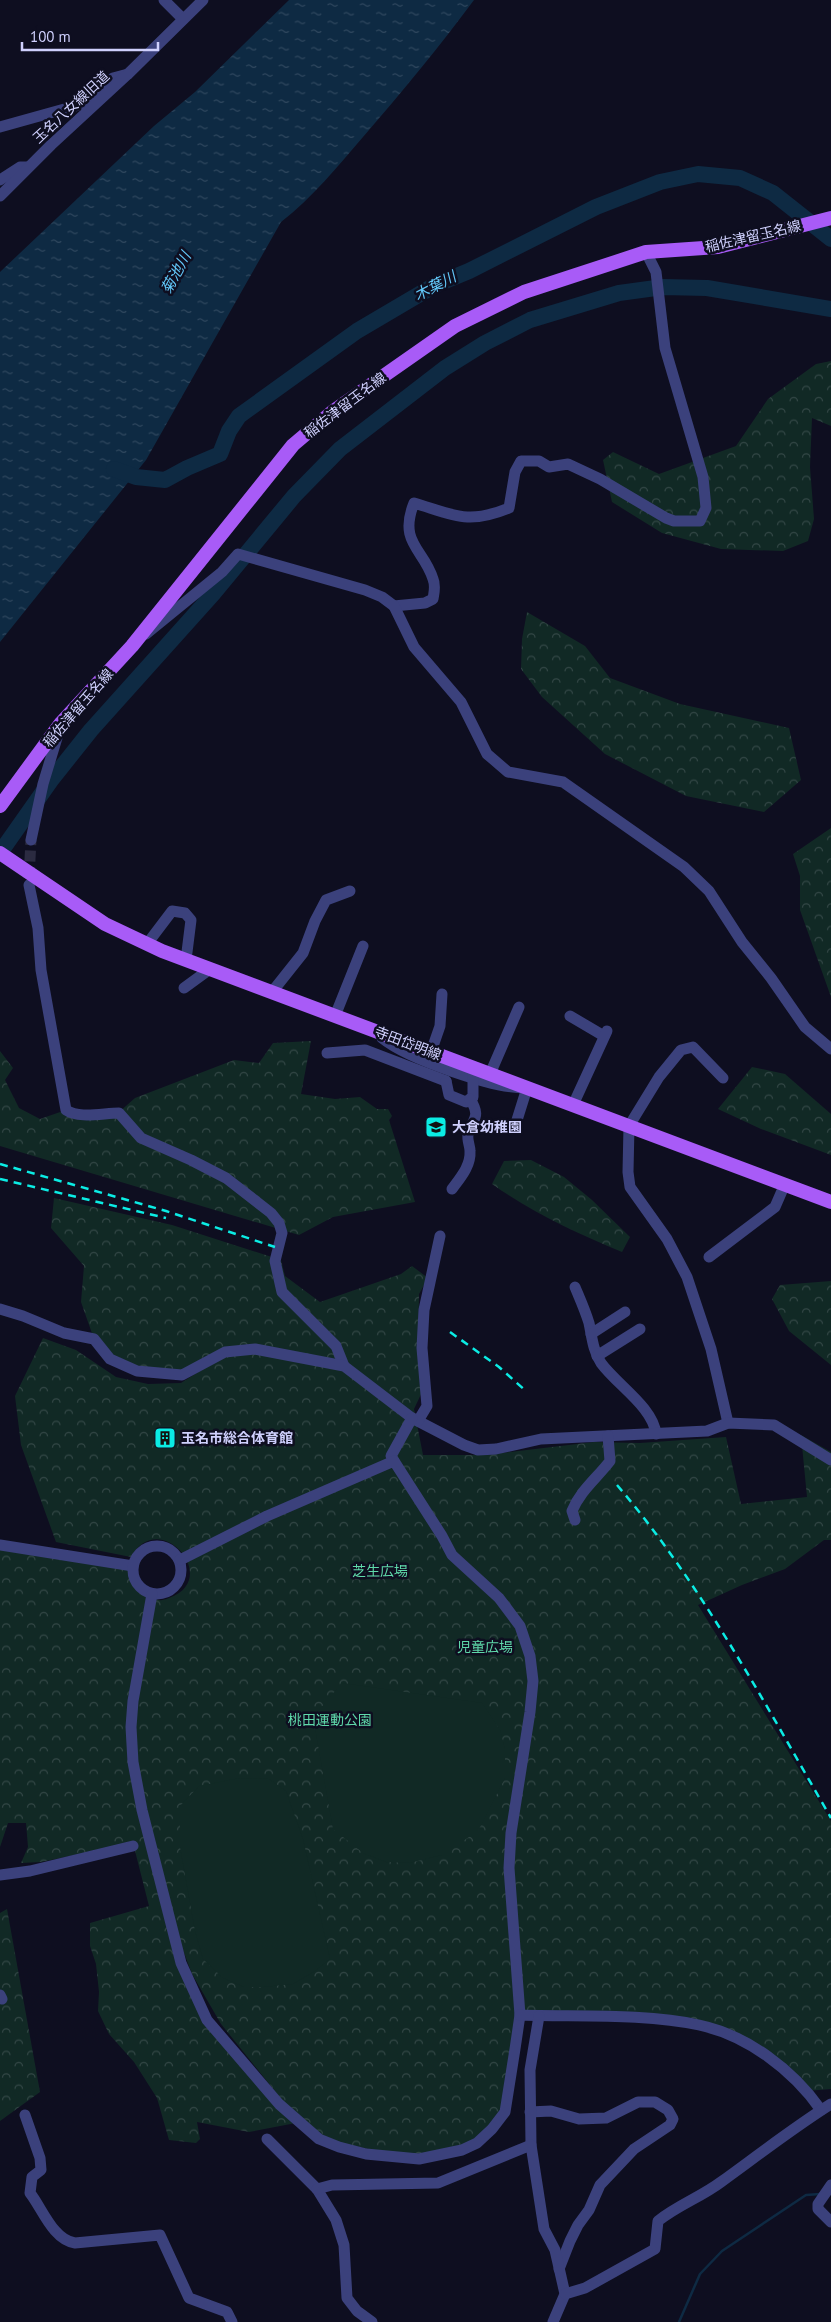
<svg xmlns="http://www.w3.org/2000/svg" width="831" height="2322" viewBox="0 0 831 2322" font-family="'PT Sans','Noto Sans JP',sans-serif">
	<defs>
		<pattern id="forest-crowns" width="20" height="18" patternUnits="userSpaceOnUse" patternTransform="scale(1.25)"><rect width="20" height="18" fill="#112925"/><path d="M2 6a3 3 0 1 1 6 0M12 15a3 3 0 1 1 6 0" fill="none" stroke="#334746"/></pattern>
		<pattern id="water-ripples" width="26" height="14" patternUnits="userSpaceOnUse" patternTransform="scale(1.25)"><rect width="26" height="14" fill="#0e2a43"/><path d="M2 4q2-2 4 0t4 0M15 11q2-2 4 0t4 0" fill="none" stroke="#30485f"/></pattern>
	</defs>
	<rect width="100%" height="100%" fill="#0e0e20"/>
	<g fill="url(#forest-crowns)">
		<polygon points="831,361 831,426 812,418 810,467 814,519 808,541 783,551 721,549 662,533 612,502 603,460 613,452 659,474 736,446 768,399 816,364"/>
		<polygon points="527,612 585,646 610,678 680,704 789,728 801,780 764,812 686,796 605,754 542,697 521,669 522,639"/>
		<polygon points="831,828 831,997 800,910 800,876 793,854"/>
		<polygon points="311,1041 301,1094 335,1099 360,1097 377,1109 388,1109 392,1116 389,1120 415,1202 333,1217 299,1235 0,1146 0,1051 13,1068 5,1080 19,1108 40,1119 66,1110 118,1113 135,1098 234,1060 259,1063 273,1043"/>
		<polygon points="752,1067 785,1074 831,1114 831,1155 761,1129 718,1109"/>
		<path d="M531,1160L564,1177L592,1200L630,1237L622,1252C576,1233 533,1213 492,1184L504,1161Z"/>
		<path d="M54,1198L172,1225L281,1260L285,1276L320,1302L401,1274L412,1266L428,1278L419,1294L418,1361L423,1390L414,1409L423,1455H484L594,1442L640,1443L726,1437L741,1504L807,1497L801,1435L831,1452V1540H824L785,1569L742,1585L698,1605L831,1821V2089L806,2091L745,2043L698,2025L520,2015L499,2119L477,2143L419,2159L319,2139L282,2100L221,2024L192,1974L165,1902L207,2020L301,2122L249,2132L197,2122L200,2139L196,2143L169,2140L157,2098L134,2062L109,2034L98,2011L99,1992L96,1964L90,1946V1923L149,1906L133,1843L41,1862L21,1863L28,1847L26,1823H8L0,1847V1545L129,1565C130,1585 134,1585 149,1595C156,1600 160,1602 169,1598C223,1579 159,1506 131,1557L56,1542L21,1445L15,1396L43,1338L76,1350L116,1377L148,1384L181,1383L206,1367L182,1375L137,1371L110,1359L94,1339L81,1302L84,1266L51,1228Z"/>
		<polygon points="831,1281 831,1365 789,1331 772,1299 780,1285"/>
		<polygon points="7,1909 40,2092 0,2121 0,1913"/>
	</g>
	<g fill="#112925">
		<polygon points="342,1683 482,1703 500,1730 505,1749 505,1778 478,1831 442,1855 409,1863 386,1862 363,1853 333,1829 313,1717"/>
		<polygon points="240,1778 269,1779 286,1791 303,1839 330,1959 315,1971 293,1984 263,1987 244,1987 223,1978 203,1959 195,1931 180,1847 180,1806 199,1786"/>
	</g>
	<path fill="url(#water-ripples)" d="M289,0H474C439,47 402,92 363,137C337,167 313,197 281,222L146,460L0,642V272L154,126L195,92Z"/>
	<g fill="none" stroke-linecap="round" stroke-linejoin="round">
		<polyline stroke="#0e2a43" stroke-width="2.5" points="679,2322 700,2274 722,2251 806,2195 820,2194"/>
		<g stroke="#0e2a43" stroke-width="16">
			<polyline points="114,469 136,477 165,480 187,468 220,454 229,431 239,416 357,331 435,285 469,271 596,207 660,182 698,174 740,178 773,193 831,239"/>
			<polyline points="0,853 52,779 91,730 213,594 294,496 340,449 445,368 485,343 530,320 619,293 663,287 707,288 831,309"/>
		</g>
		<polyline stroke="#2b2b41" stroke-width="11" stroke-dasharray="11 5.5" stroke-linecap="butt" points="29,878 31,840"/>
		<g stroke="#3b417c" stroke-width="11">
			<polyline points="164,0 183,19"/>
			<polyline points="0,127 86,103 113,78 128,74"/>
			<polyline points="0,180 20,167 27,167"/>
			<polyline points="0,196 51,145 129,73 203,0"/>
			<path d="M394,606L425,603L433,599C434,592 436,586 433,579C424,549 398,543 414,503C454,515 468,525 509,508L515,472L521,461H539L549,467L568,464L600,479L666,518L674,521H700L706,508L703,477L665,348L656,272L646,252"/>
			<polyline points="146,634 222,572 238,554 365,590 382,597 394,606 414,647 461,702 487,754 508,772 563,782 684,867 709,891 742,942 771,978 805,1027 831,1049"/>
			<polyline points="31,840 43,784 60,728"/>
			<path d="M29,885L38,928L41,970L66,1110C79,1119 103,1113 119,1113L141,1138L191,1160L226,1178L271,1213L279,1223L282,1233L275,1261L282,1292L336,1346L344,1366"/>
			<polyline points="147,944 172,911 185,913 191,920 186,960"/>
			<polyline points="184,988 210,969"/>
			<polyline points="272,992 303,953 315,921 326,900 350,891"/>
			<polyline points="335,1016 363,946"/>
			<polyline points="570,1016 604,1036"/>
			<path d="M382,1038C408,1059 494,1089 527,1088L517,1120"/>
			<polyline points="431,1052 440,1026 442,994"/>
			<polyline points="327,1053 365,1050 446,1081"/>
			<polyline points="490,1074 519,1007"/>
			<polyline points="723,1078 693,1047 681,1050 659,1077 629,1126 628,1172 630,1187 667,1239 687,1277 711,1349 728,1423"/>
			<polyline points="446,1081 449,1095 466,1102 473,1097 473,1078"/>
			<polyline points="573,1105 607,1031"/>
			<path d="M452,1189C460,1178 471,1166 470,1151C470,1146 467,1140 468,1135C472,1118 482,1118 470,1099"/>
			<polyline points="709,1257 775,1207 785,1184"/>
			<path d="M575,1287C580,1299 585,1310 589,1323C592,1337 593,1351 601,1363C617,1385 653,1407 656,1434"/>
			<polyline points="0,1309 23,1316 64,1333 94,1339 110,1359 137,1371 182,1375 225,1352 255,1349 344,1366 412,1418 464,1445 478,1450 496,1449 541,1439 707,1431 728,1423 774,1425 831,1460"/>
			<polyline points="591,1334 625,1312"/>
			<polyline points="597,1356 640,1329"/>
			<polyline points="418,1421 427,1406 422,1348 424,1310 440,1236"/>
			<polyline points="394,1461 391,1456 412,1418"/>
			<path d="M575,1520L572,1511C580,1491 597,1478 610,1461L608,1436"/>
			<polyline points="0,1545 133,1566"/>
			<circle cx="157" cy="1570" r="24"/>
			<polyline points="152,1594 133,1701 131,1727 133,1762 142,1810 181,1963 207,2020 279,2104 319,2139 339,2147 366,2154 419,2159 462,2150 477,2143 492,2129 505,2112 515,2049 520,2015 509,1868 511,1833 530,1712 533,1681 530,1656 520,1626 499,1598 452,1555 442,1536 394,1461 267,1516 180,1560"/>
			<polyline points="0,1875 30,1871 133,1846"/>
			<polyline points="0,1995 2,1999"/>
			<path d="M520,2015C575,2017 645,2013 699,2025C747,2035 793,2070 821,2110"/>
			<polyline points="530,2112 551,2111 579,2119 606,2118 638,2102 655,2102 668,2110 673,2119 670,2125 634,2149 600,2185 589,2210 578,2225 570,2241 559,2269"/>
			<path d="M25,2115L40,2158L41,2170L32,2177L30,2193C42,2208 53,2240 75,2243L160,2235L189,2298L227,2312L232,2322"/>
			<polyline points="267,2139 317,2189 336,2220 344,2245 347,2298 357,2311 372,2322"/>
			<polyline points="531,2145 530,2070 539,2016"/>
			<polyline points="831,2185 818,2204 818,2209 831,2222"/>
			<polyline points="317,2189 332,2185 438,2183 531,2145 544,2229 555,2250 565,2294 553,2322"/>
			<path d="M565,2294L585,2288L655,2249L658,2221C678,2205 701,2197 721,2182C757,2156 793,2128 831,2104"/>
		</g>
		<g stroke="#a85bf7" stroke-width="14">
			<polyline points="0,806 61,723 132,646 293,445 332,412 455,326 524,292 646,252 718,247 831,218"/>
			<polyline points="0,853 105,924 162,951 831,1202"/>
		</g>
		<g stroke="#0bece4" stroke-width="2.5" stroke-dasharray="8 6" stroke-linecap="butt">
			<polyline points="0,1164 166,1211 275,1247"/>
			<polyline points="0,1179 166,1218"/>
			<polyline points="450,1332 499,1367 527,1392"/>
			<path d="M617,1485C701,1583 766,1706 831,1818"/>
		</g>
	</g>
	<defs>
		<g id="school-square" transform="scale(1.125)"><rect x="-9" y="-9" width="18" height="18" rx="4" fill="#0bece4" stroke="#0e0e20"/><path d="M0-5L7-2L0 1L-7-2ZM-4 1L0 2.5L4 1V4Q0 6-4 4Z" fill="#111"/></g>
		<g id="building-square" transform="scale(1.125)"><rect x="-9" y="-9" width="18" height="18" rx="4" fill="#0bece4" stroke="#0e0e20"/><path d="M-4-6H4V6H1V3H-1V6H-4ZM-2.5-4.3h1.7v1.8h-1.7ZM.8-4.3h1.7v1.8H.8ZM-2.5-1h1.7V.8h-1.7ZM.8-1h1.7V.8H.8Z" fill="#111"/></g>
	</defs>
	<g fill-rule="evenodd">
		<use href="#school-square" x="436" y="1127"/>
		<use href="#building-square" x="165" y="1438"/>
	</g>
	<g text-anchor="middle" stroke-width="5" stroke-linejoin="round" paint-order="stroke">
		<g font-size="14" fill="#cfd0fd" stroke="#0e0e20">
			<text transform="translate(71 107) rotate(-43)" y="5">玉名八女線旧道</text>
			<text transform="translate(753 236) rotate(-13)" y="5">稲佐津留玉名線</text>
			<text transform="translate(345 405) rotate(-37)" y="5">稲佐津留玉名線</text>
			<text transform="translate(78 708) rotate(-49)" y="5">稲佐津留玉名線</text>
			<text transform="translate(408 1043) rotate(21)" y="5">寺田岱明線</text>
		</g>
		<g font-size="14" font-weight="bold" fill="#cfd0fd" stroke="#0e0e20" text-anchor="start">
			<text x="452" y="1132">大倉幼稚園</text>
			<text x="181" y="1443">玉名市総合体育館</text>
		</g>
		<g font-size="14" fill="#5fd9aa" stroke="#0e0e20">
			<text x="380" y="1576">芝生広場</text>
			<text x="485" y="1652">児童広場</text>
			<text x="330" y="1725">桃田運動公園</text>
		</g>
		<g font-size="15" font-style="italic" fill="#62c7f8" stroke="#0e0e20">
			<text transform="translate(176 273) rotate(-61)" y="5">菊池川</text>
			<text transform="translate(435 286) rotate(-28)" y="5">木葉川</text>
		</g>
	</g>
	<path d="M22 42v8h136v-8" fill="none" stroke="#cfd0fd" stroke-width="2.5"/>
	<text x="30" y="42" font-size="15" fill="#cfd0fd" stroke="#0e0e20" stroke-width="4" paint-order="stroke">100 m</text>
</svg>
